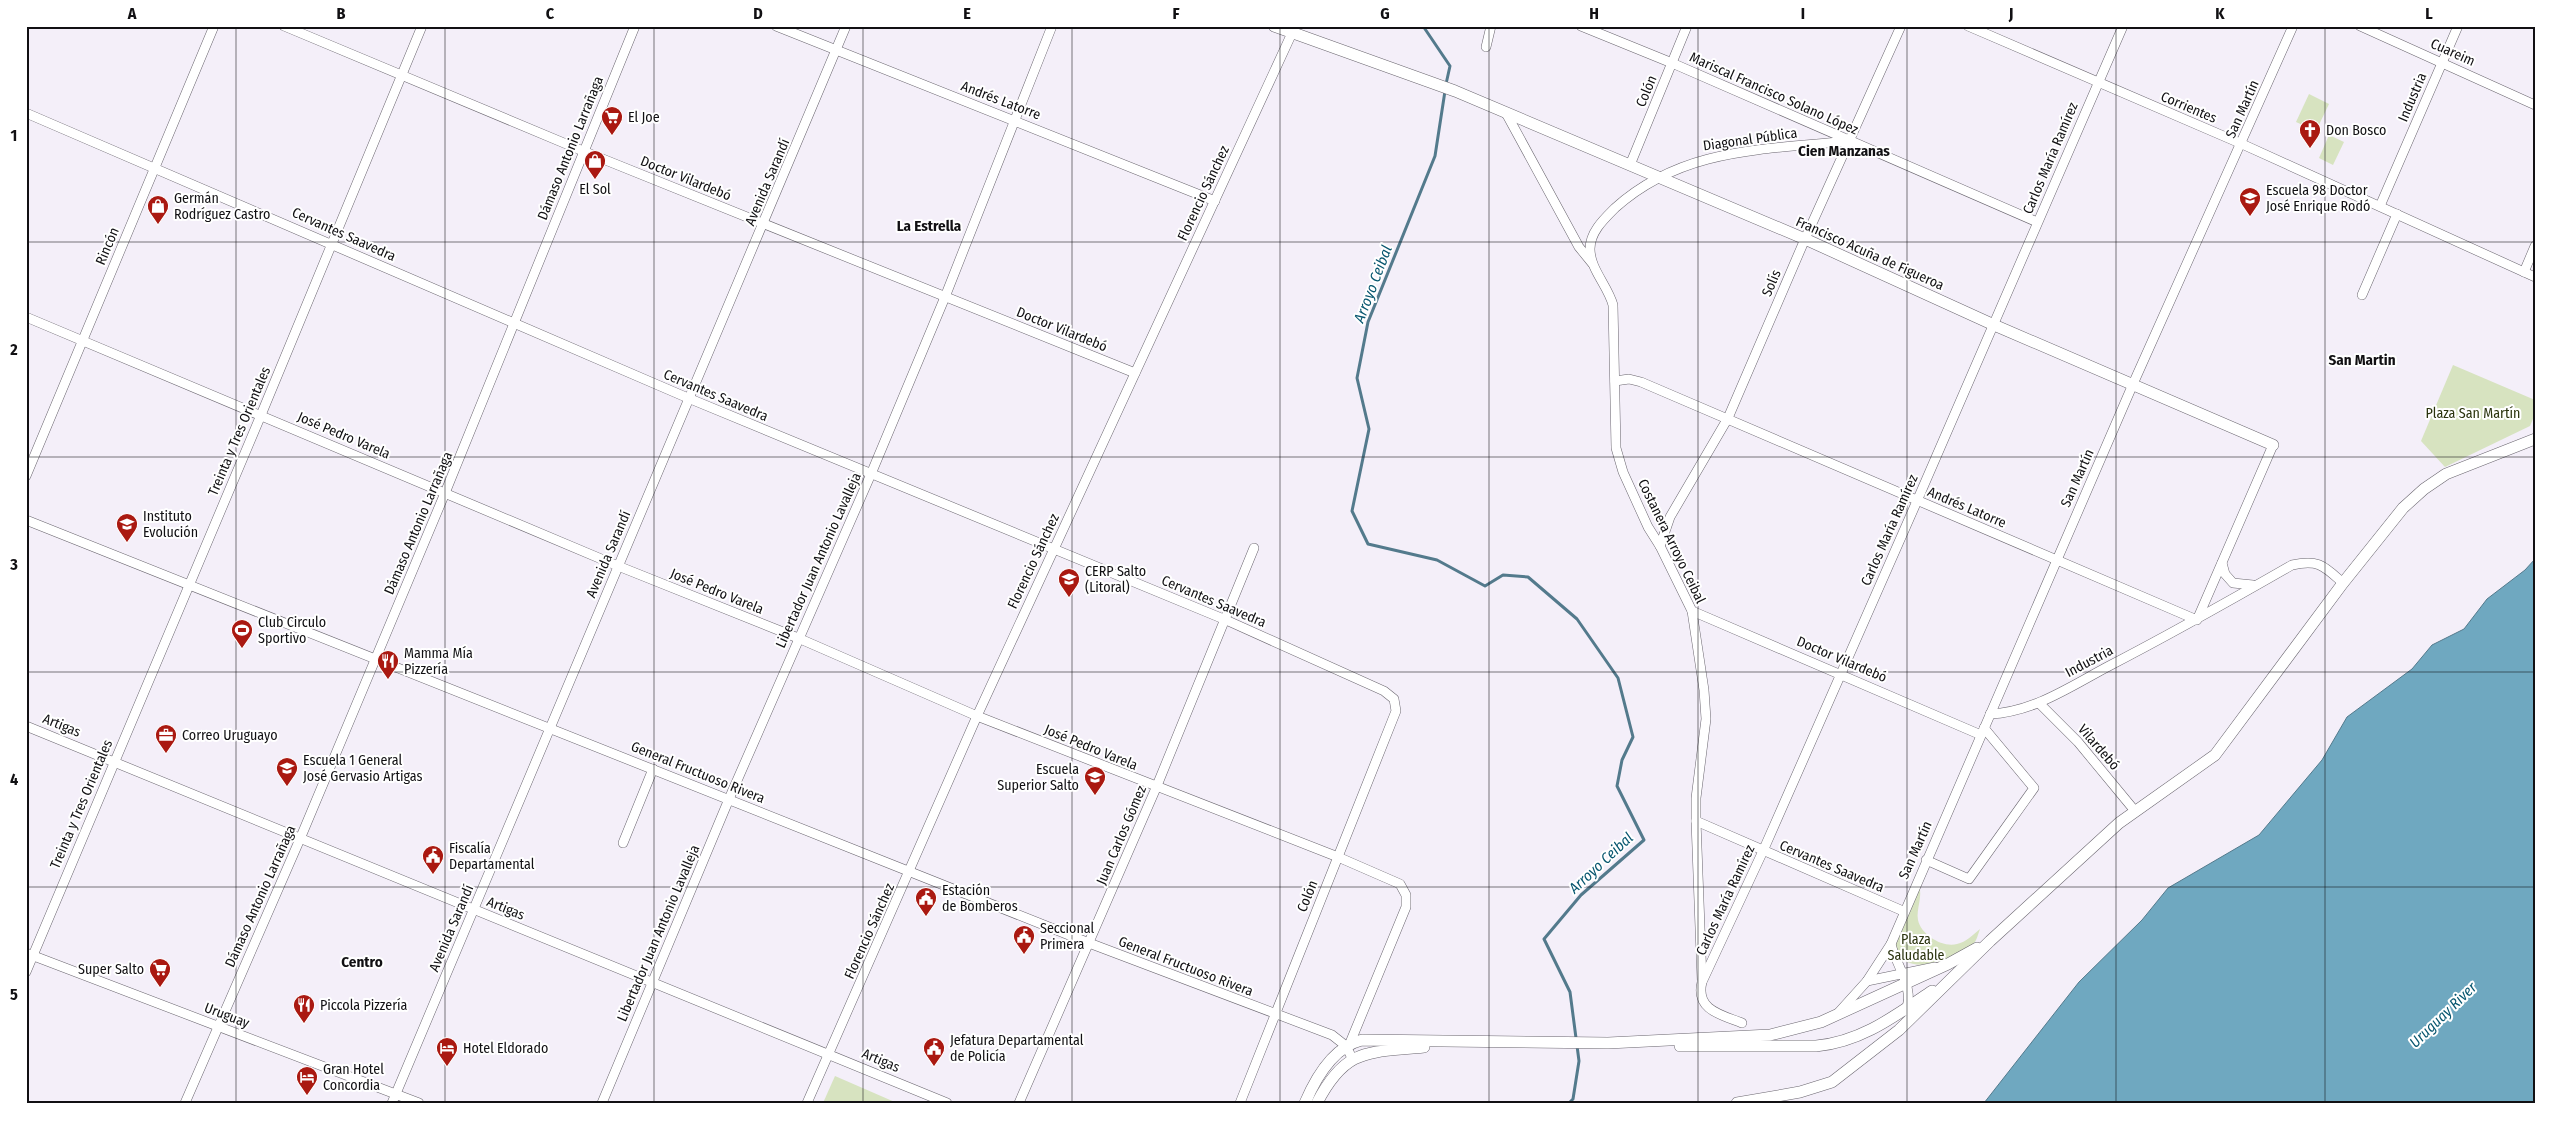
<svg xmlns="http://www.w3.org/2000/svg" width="2561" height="1129" viewBox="0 0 2561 1129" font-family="'Fira Sans Condensed',sans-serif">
	<rect width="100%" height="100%" fill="#f4eff9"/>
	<g fill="#d7e3c0">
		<polygon points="2309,94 2329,104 2316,131 2296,122"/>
		<polygon points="2329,135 2344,142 2333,165 2319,158"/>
		<polygon points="2453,365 2535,400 2535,414 2530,426 2445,467 2421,441"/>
		<path d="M1919,886C1923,896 1916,909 1918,920C1921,935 1943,948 1957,944C1966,942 1973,935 1980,929C1978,934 1977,940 1974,943C1960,960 1902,980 1896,947C1894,933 1913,900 1919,886Z"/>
		<polygon points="835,1076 897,1103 823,1103"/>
	</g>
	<polygon fill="#6fa8c0" stroke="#537a8c" points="2535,559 2535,1103 1984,1103 2079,982 2142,920 2168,888 2259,835 2322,760 2347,717 2412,669 2432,645 2464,629 2487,599 2525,570"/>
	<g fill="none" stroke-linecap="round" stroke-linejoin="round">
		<g stroke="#537a8c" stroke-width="3">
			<polyline points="1423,26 1450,66 1446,84"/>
			<polyline points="1445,91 1435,156 1368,322 1357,378 1369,429 1352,511 1368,544 1437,560 1485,586 1503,575 1528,577 1577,619 1618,678 1633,737 1622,760 1617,786 1644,840 1581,895 1544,939 1570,992 1579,1061 1573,1099 1569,1103"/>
		</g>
		<g stroke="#6a666f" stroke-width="10">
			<g id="street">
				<polyline points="284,26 583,151 1135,373"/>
				<polyline points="776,26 1215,201"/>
				<polyline points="1581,26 1672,63 2037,222"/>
				<polyline points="1968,26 2242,144 2535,277"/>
				<polyline points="2360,26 2535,105"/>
				<polyline points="1486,47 1491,26"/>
				<polyline points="26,113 688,398 1226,620 1384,691 1394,699 1396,711 1240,1103"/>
				<polyline points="1506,113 1579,247 1592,263"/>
				<polyline points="1630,165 1687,26"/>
				<polyline points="2380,206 2458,26"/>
				<polyline points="2524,272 2535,246"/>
				<polyline points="2362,295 2397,214"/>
				<polyline points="26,317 618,566 798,638 977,716 1338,857 1400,884 1406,895 1406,907 1350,1043"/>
				<polyline points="1615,381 1629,379 1641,382 2197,620 2273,445"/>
				<polyline points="26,476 214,26"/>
				<polyline points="26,520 1089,943 1332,1035 1346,1046 1352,1058"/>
				<polyline points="1660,546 1670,517 1728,418 1805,239 1901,26"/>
				<polyline points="2222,563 2225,574 2233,583 2253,585"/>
				<polyline points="1692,611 1981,735"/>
				<polyline points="2039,703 2078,742 2135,811"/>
				<path d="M1990,714C2034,712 2071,686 2109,666C2171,634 2231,600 2292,565C2319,559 2324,566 2343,583"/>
				<polyline points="26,726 947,1103"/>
				<polyline points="1696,821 1903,911"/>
				<polyline points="623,843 653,769"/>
				<polyline points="1926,860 1969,879 2034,788 1984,728"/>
				<path d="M1891,944C1896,966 1915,987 1906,1011"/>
				<polyline points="26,953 419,1103"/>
				<polyline points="26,972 261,415 422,26"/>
				<path d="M1702,981L1696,821V798L1706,719L1704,690L1692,611L1660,546L1648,527L1623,472L1616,448L1613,305C1608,286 1590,269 1590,249C1590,232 1604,219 1615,208C1683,147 1764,150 1849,141"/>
				<polyline points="1867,981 1935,967"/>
				<polyline points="1839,1012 1867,981 1891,944 2133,384 2293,26"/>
				<path d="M1742,1023C1722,1015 1695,1010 1702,982L1763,851L1917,501L2123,26"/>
				<polyline points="185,1103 300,839 445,493 635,26"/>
				<polyline points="392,1103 846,26"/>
				<polyline points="602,1103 729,799 871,474 945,297 1052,26"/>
				<polyline points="807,1103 977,716 1292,33"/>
				<polyline points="1019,1103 1156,788 1254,548"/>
			</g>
		</g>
		<g stroke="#6a666f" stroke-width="12">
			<g id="secondary">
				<polyline points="1274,26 1455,91 1805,239 1994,325 2273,445"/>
				<path d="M1680,1046H1816C1861,1042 1895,1016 1932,991"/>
				<path d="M1305,1103C1316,1077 1333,1047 1362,1040L1608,1043L1770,1035L1821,1022L1948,964L1977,948"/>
				<path d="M1317,1103C1346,1047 1368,1053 1424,1047"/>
				<polyline points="1737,1103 1800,1092 1832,1082 1899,1030 1990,941 2119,823 2215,755 2343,583 2403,508 2424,489 2446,474 2535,439"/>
			</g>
		</g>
		<use href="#street" stroke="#fff" stroke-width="9"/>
		<use href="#secondary" stroke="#fff" stroke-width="11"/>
	</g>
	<path fill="none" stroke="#111013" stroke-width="1" stroke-opacity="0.55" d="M236,26V1103M445,26V1103M654,26V1103M863,26V1103M1072,26V1103M1280,26V1103M1489,26V1103M1698,26V1103M1907,26V1103M2116,26V1103M2325,26V1103M26,242H2535M26,457H2535M26,672H2535M26,887H2535"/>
	<defs>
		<g id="supermarket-pin" transform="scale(1.125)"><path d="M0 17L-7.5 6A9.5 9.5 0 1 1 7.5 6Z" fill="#aa1911" stroke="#fff"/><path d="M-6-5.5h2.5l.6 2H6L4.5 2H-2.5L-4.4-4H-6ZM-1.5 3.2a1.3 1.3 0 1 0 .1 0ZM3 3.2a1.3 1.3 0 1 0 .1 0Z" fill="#fff"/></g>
		<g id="church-pin" transform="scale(1.125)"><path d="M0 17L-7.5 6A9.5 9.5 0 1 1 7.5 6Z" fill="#aa1911" stroke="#fff"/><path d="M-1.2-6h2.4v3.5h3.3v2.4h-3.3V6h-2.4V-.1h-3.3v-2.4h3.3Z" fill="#fff"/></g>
		<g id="shop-pin" transform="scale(1.125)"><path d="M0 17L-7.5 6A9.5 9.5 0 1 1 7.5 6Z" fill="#aa1911" stroke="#fff"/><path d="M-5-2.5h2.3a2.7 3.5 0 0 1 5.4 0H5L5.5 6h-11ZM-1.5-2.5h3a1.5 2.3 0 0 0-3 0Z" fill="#fff"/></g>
		<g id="school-pin" transform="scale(1.125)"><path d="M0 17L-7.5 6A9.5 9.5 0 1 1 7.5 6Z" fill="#aa1911" stroke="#fff"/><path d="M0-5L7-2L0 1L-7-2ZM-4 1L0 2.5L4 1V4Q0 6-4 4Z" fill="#fff"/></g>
		<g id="university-pin" transform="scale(1.125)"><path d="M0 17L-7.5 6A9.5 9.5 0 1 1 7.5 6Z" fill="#aa1911" stroke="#fff"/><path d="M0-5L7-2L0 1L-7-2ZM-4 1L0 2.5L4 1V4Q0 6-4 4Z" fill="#fff"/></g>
		<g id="stadium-pin" transform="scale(1.125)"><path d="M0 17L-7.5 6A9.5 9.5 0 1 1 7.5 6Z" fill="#aa1911" stroke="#fff"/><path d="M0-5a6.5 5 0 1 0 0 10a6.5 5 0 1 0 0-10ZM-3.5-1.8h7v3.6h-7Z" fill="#fff"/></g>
		<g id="restaurant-pin" transform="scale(1.125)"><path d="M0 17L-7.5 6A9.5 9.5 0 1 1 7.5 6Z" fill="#aa1911" stroke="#fff"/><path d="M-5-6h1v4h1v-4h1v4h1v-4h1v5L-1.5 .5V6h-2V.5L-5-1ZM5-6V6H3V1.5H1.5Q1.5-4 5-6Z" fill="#fff"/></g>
		<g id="office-pin" transform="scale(1.125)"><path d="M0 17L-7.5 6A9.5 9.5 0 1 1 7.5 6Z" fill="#aa1911" stroke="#fff"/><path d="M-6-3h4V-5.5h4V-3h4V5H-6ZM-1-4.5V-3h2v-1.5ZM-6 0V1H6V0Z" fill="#fff"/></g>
		<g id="civic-pin" transform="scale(1.125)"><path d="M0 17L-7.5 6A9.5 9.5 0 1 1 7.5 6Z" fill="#aa1911" stroke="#fff"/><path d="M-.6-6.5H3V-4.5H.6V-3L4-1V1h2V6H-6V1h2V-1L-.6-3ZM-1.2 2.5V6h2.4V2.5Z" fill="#fff"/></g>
		<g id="hotel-pin" transform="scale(1.125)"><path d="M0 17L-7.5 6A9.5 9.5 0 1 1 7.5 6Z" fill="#aa1911" stroke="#fff"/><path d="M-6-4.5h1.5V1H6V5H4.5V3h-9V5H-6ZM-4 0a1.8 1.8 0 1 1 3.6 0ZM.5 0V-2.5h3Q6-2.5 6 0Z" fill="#fff"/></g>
	</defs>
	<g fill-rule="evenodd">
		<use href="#supermarket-pin" x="612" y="117"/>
		<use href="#church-pin" x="2310" y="130"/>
		<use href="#shop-pin" x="595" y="161"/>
		<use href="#school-pin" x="2250" y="198"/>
		<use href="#shop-pin" x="158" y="206"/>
		<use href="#school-pin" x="127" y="524"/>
		<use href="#university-pin" x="1069" y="579"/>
		<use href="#stadium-pin" x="242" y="630"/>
		<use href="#restaurant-pin" x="388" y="661"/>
		<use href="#office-pin" x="166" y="735"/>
		<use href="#school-pin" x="287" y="768"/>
		<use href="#school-pin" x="1095" y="777"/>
		<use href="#civic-pin" x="433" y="856"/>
		<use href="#civic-pin" x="926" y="898"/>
		<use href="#civic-pin" x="1024" y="936"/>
		<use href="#supermarket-pin" x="160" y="969"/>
		<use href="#restaurant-pin" x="304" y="1005"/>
		<use href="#hotel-pin" x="447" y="1048"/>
		<use href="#civic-pin" x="934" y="1048"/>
		<use href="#hotel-pin" x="307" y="1077"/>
	</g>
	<g text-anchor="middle" stroke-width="4" stroke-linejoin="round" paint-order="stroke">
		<g font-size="14" fill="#111013" stroke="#fff">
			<text transform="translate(2453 52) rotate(24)" y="5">Cuareim</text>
			<text transform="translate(1646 91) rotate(-67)" y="5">Colón</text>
			<text transform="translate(1774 93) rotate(24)" y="5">Mariscal Francisco Solano López</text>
			<text transform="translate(2412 97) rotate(-67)" y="5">Industria</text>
			<text transform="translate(1001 100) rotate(21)" y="5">Andrés Latorre</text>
			<text transform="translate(2189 107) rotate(23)" y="5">Corrientes</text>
			<text transform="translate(2242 109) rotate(-66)" y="5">San Martín</text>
			<text transform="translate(1750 139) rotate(-8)" y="5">Diagonal Pública</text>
			<text transform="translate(570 148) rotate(-68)" y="5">Dámaso Antonio Larrañaga</text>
			<text transform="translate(2050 158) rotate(-67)" y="5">Carlos María Ramírez</text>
			<text transform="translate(686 178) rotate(22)" y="5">Doctor Vilardebó</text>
			<text transform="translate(767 182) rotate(-67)" y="5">Avenida Sarandí</text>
			<text transform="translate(1203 193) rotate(-65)" y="5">Florencio Sánchez</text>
			<text transform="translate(344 234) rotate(24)" y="5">Cervantes Saavedra</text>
			<text transform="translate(107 246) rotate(-67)" y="5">Rincón</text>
			<text transform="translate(1870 253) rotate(24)" y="5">Francisco Acuña de Figueroa</text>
			<text transform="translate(1771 283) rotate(-67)" y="5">Solís</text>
			<text transform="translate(1062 329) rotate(22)" y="5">Doctor Vilardebó</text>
			<text transform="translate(716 395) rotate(23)" y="5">Cervantes Saavedra</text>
			<text transform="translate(239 431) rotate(-67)" y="5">Treinta y Tres Orientales</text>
			<text transform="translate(344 435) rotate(23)" y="5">José Pedro Varela</text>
			<text transform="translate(2077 478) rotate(-66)" y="5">San Martín</text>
			<text transform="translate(1967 507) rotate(23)" y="5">Andrés Latorre</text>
			<text transform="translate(418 523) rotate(-67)" y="5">Dámaso Antonio Larrañaga</text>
			<text transform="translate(1889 530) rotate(-66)" y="5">Carlos María Ramírez</text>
			<text transform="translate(1672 541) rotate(64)" y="5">Costanera Arroyo Ceibal</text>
			<text transform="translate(608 554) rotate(-67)" y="5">Avenida Sarandí</text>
			<text transform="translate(818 560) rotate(-66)" y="5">Libertador Juan Antonio Lavalleja</text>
			<text transform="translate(1033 561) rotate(-65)" y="5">Florencio Sánchez</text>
			<text transform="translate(717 591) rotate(22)" y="5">José Pedro Varela</text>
			<text transform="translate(1214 601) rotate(23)" y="5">Cervantes Saavedra</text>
			<text transform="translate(1842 659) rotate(23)" y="5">Doctor Vilardebó</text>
			<text transform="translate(2089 661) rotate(-28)" y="5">Industria</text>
			<text transform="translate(62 725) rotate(22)" y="5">Artigas</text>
			<text transform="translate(1091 747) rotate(22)" y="5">José Pedro Varela</text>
			<text transform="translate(2099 747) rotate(49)" y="5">Vilardebó</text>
			<text transform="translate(698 772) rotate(22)" y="5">General Fructuoso Rivera</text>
			<text transform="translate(81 804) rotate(-67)" y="5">Treinta y Tres Orientales</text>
			<text transform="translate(1121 835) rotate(-67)" y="5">Juan Carlos Gómez</text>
			<text transform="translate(1915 850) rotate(-66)" y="5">San Martín</text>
			<text transform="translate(1832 866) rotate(23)" y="5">Cervantes Saavedra</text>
			<text transform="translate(260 896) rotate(-66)" y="5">Dámaso Antonio Larrañaga</text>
			<text transform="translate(1307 896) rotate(-68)" y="5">Colón</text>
			<text transform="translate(1725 900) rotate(-65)" y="5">Carlos María Ramírez</text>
			<text transform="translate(506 908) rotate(22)" y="5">Artigas</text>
			<text transform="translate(451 928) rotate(-67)" y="5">Avenida Sarandí</text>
			<text transform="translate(869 931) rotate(-66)" y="5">Florencio Sánchez</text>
			<text transform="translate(658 933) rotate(-67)" y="5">Libertador Juan Antonio Lavalleja</text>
			<text transform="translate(1186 966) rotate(21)" y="5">General Fructuoso Rivera</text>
			<text transform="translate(227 1015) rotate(21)" y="5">Uruguay</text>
			<text transform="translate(881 1060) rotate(23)" y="5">Artigas</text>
		</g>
		<g font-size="14" fill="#111013" stroke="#fff" text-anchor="start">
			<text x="628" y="122">El Joe</text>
			<text x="2326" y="135">Don Bosco</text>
			<text x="595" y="194" text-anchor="middle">El Sol</text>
			<text x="2266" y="195">Escuela 98 Doctor<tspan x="2266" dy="16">José Enrique Rodó</tspan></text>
			<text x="174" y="203">Germán<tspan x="174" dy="16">Rodríguez Castro</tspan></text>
			<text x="143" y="521">Instituto<tspan x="143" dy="16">Evolución</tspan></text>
			<text x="1085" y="576">CERP Salto<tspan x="1085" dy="16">(Litoral)</tspan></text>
			<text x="258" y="627">Club Circulo<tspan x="258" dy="16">Sportivo</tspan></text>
			<text x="404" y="658">Mamma Mía<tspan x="404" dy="16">Pizzería</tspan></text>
			<text x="182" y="740">Correo Uruguayo</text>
			<text x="303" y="765">Escuela 1 General<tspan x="303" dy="16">José Gervasio Artigas</tspan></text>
			<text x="1079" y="774" text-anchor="end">Escuela<tspan x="1079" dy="16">Superior Salto</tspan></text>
			<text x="449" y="853">Fiscalía<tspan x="449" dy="16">Departamental</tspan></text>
			<text x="942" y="895">Estación<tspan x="942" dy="16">de Bomberos</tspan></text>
			<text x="1040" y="933">Seccional<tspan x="1040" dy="16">Primera</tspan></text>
			<text x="144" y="974" text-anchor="end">Super Salto</text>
			<text x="320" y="1010">Piccola Pizzería</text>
			<text x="950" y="1045">Jefatura Departamental<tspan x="950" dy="16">de Policía</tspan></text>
			<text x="463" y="1053">Hotel Eldorado</text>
			<text x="323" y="1074">Gran Hotel<tspan x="323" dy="16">Concordia</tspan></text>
		</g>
		<g font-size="14" fill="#2a330e" stroke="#fff">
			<text x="2473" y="418">Plaza San Martín</text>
			<text x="1916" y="944">Plaza<tspan x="1916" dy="16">Saludable</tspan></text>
		</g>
		<g font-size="15" font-weight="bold" fill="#111013" stroke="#fff">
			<text x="1844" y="156">Cien Manzanas</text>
			<text x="929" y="231">La Estrella</text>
			<text x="2362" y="365">San Martin</text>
			<text x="362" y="967">Centro</text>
		</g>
		<g font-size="15" font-style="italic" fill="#07566f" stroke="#fff">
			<text transform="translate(1373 284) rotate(-69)" y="5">Arroyo Ceibal</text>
			<text transform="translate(1601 863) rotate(-43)" y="5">Arroyo Ceibal</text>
			<text transform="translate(2443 1015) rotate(-44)" y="5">Uruguay River</text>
		</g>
	</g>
	<rect width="2561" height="1129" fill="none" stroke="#ffffff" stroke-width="55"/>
	<rect x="28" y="28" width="2506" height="1074" fill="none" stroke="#111013" stroke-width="2"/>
	<g font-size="16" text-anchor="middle" font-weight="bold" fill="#111013">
		<text x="132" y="19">A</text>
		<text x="341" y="19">B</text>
		<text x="550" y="19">C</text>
		<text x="758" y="19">D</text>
		<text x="967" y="19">E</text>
		<text x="1176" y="19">F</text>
		<text x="1385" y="19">G</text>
		<text x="1594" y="19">H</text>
		<text x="1803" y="19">I</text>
		<text x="2011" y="19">J</text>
		<text x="2220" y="19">K</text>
		<text x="2429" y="19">L</text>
		<text x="14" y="141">1</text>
		<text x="14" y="355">2</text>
		<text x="14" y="570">3</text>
		<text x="14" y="785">4</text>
		<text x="14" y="1000">5</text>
	</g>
</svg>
